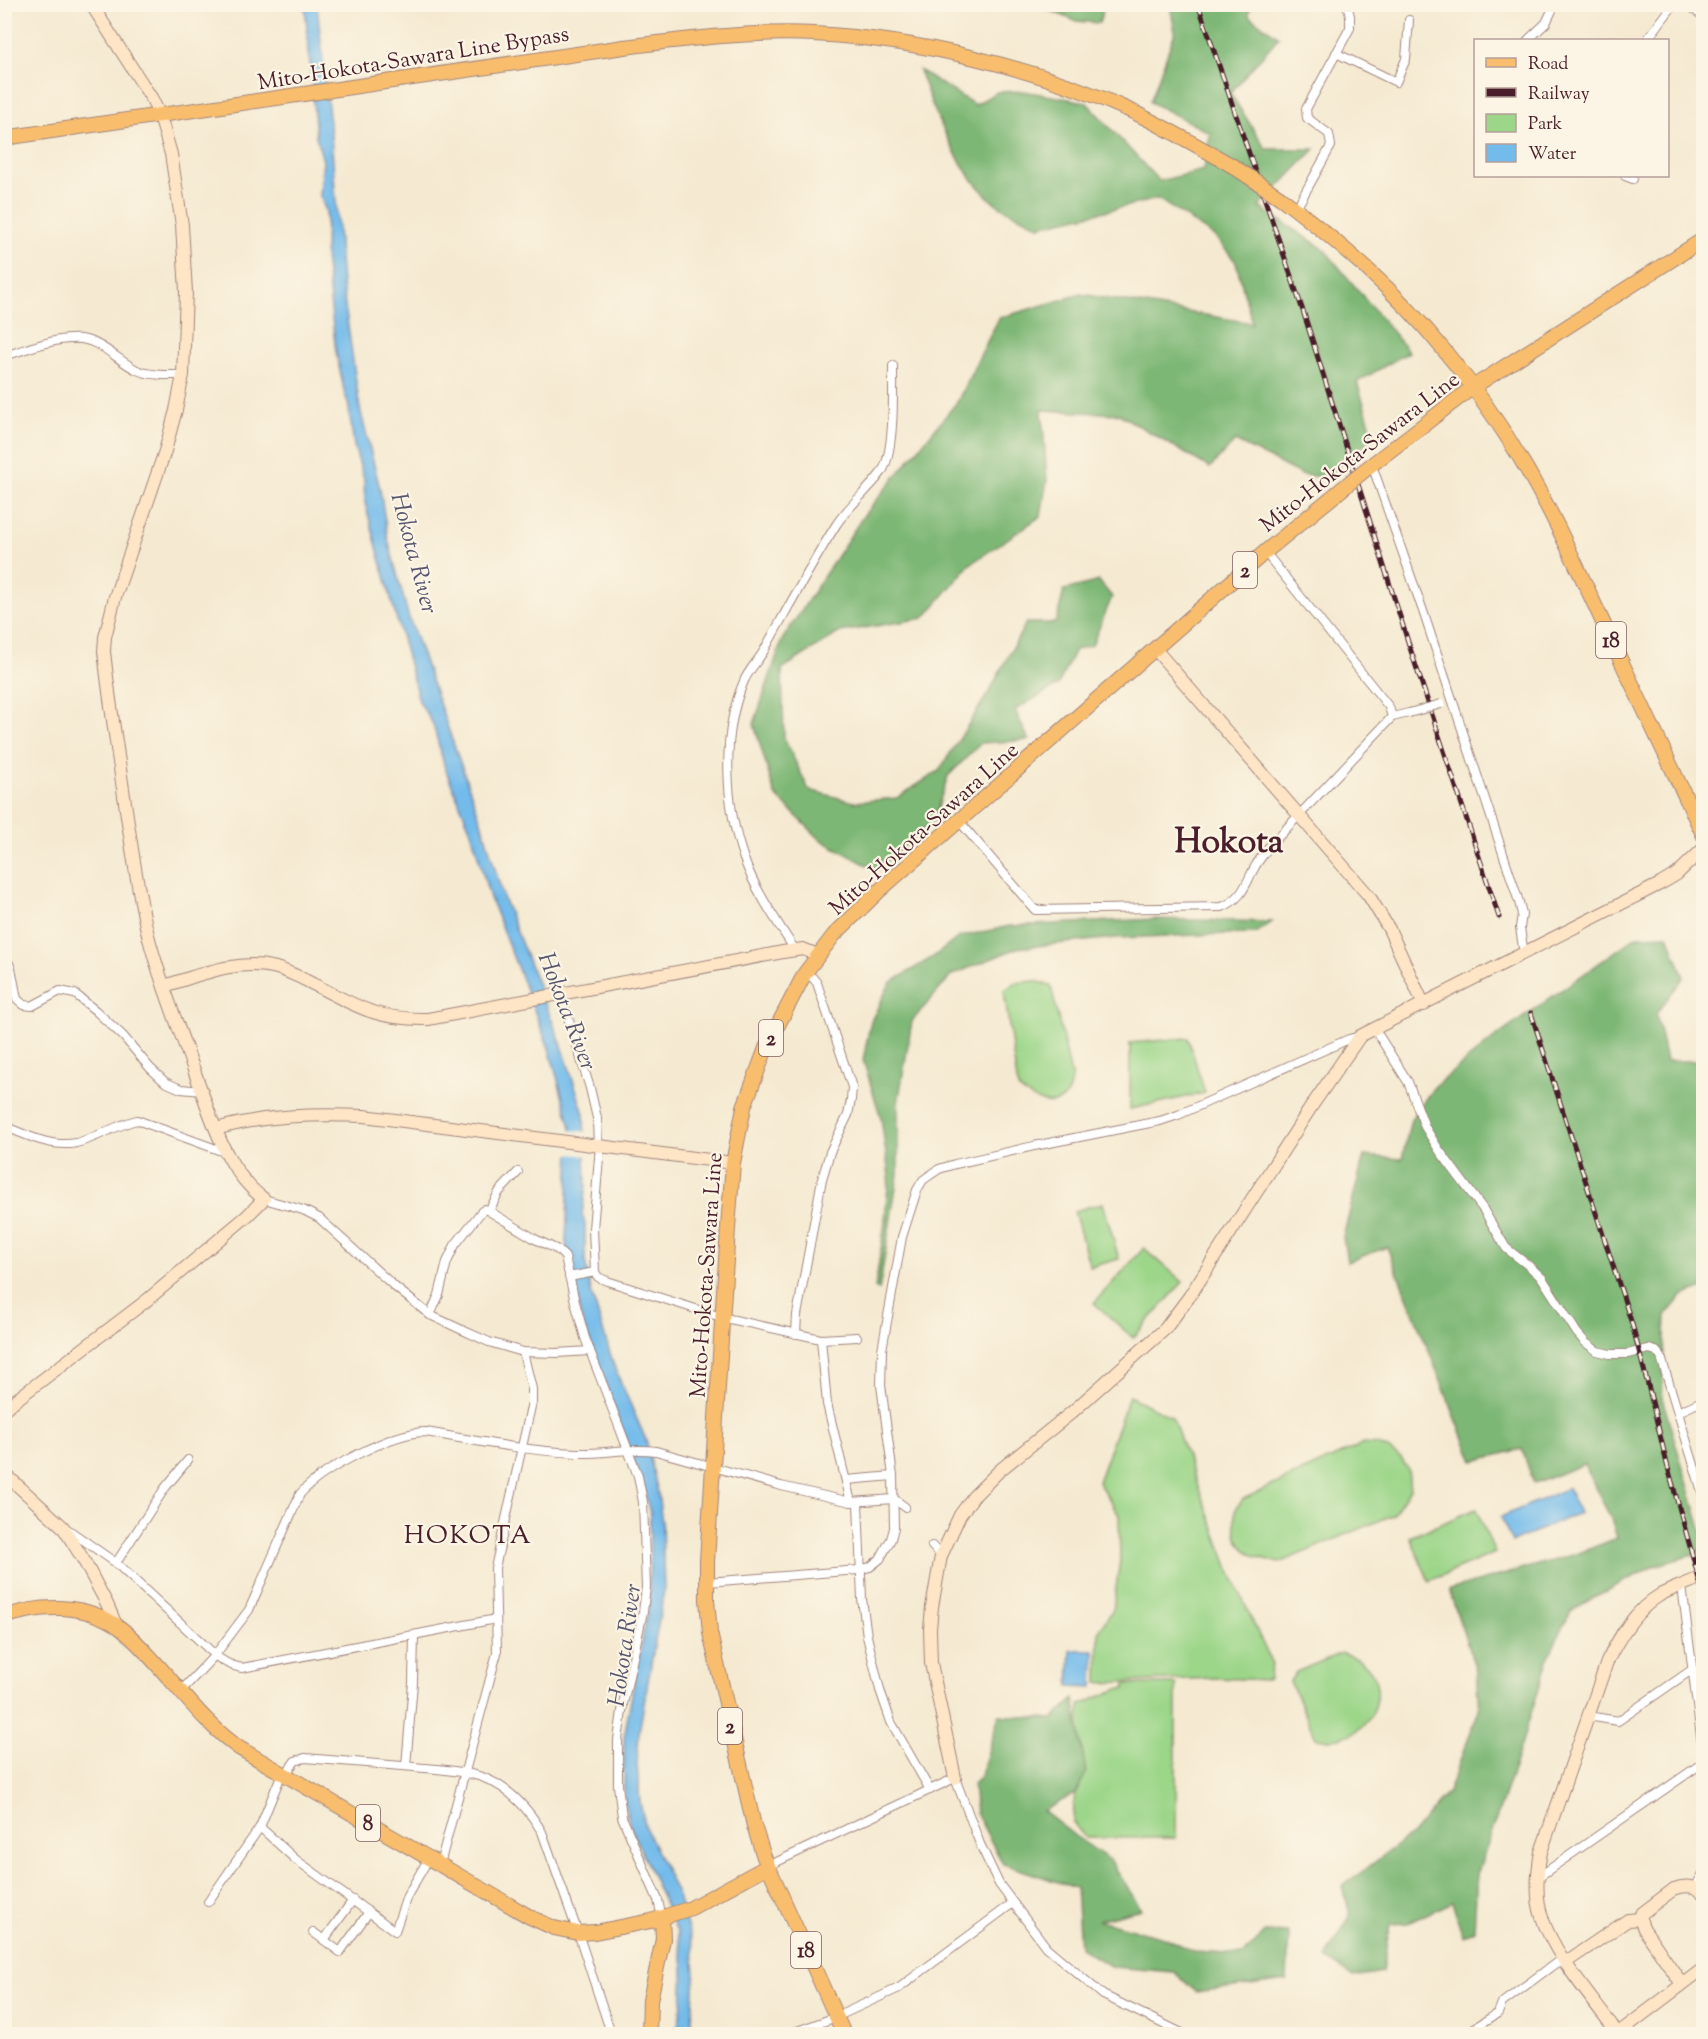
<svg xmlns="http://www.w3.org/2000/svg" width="1708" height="2039" viewBox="0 0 1708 2039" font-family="'Sorts Mill Goudy',serif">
	<rect width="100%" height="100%" fill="#fcf5e5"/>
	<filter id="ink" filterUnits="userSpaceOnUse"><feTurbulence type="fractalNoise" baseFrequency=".0167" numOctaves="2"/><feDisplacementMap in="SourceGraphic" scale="12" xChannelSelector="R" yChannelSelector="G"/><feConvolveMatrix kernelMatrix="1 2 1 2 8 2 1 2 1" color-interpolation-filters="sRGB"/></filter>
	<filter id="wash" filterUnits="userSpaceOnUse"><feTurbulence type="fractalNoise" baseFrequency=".008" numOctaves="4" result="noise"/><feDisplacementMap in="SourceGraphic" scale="24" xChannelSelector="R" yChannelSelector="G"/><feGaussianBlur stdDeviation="1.35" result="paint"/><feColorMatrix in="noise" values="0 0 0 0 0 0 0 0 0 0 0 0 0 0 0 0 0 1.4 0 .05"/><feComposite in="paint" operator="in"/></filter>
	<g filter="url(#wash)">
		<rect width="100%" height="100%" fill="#f5ead1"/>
		<g fill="#9cd689" stroke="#737a5a" stroke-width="1.5">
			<path d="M1036,981L1051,986L1072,1079C1070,1083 1069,1090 1067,1094C1054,1113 1031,1099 1018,1088L1004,991L1014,983Z"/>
			<polygon points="1188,1038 1205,1093 1130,1109 1130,1043"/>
			<polygon points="1103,1203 1119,1259 1090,1267 1074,1211"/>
			<polygon points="1144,1248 1183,1282 1133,1338 1094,1303"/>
			<polygon points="1129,1396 1172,1417 1229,1569 1272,1664 1269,1680 1214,1678 1098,1683 1099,1631 1113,1609 1120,1560 1119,1515 1098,1482"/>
			<polygon points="1363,1444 1378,1445 1388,1449 1401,1458 1408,1469 1410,1489 1393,1515 1279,1563 1255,1556 1244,1549 1237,1538 1235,1525 1235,1510 1243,1499"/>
			<polygon points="1476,1509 1495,1553 1429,1581 1410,1537"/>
			<path d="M1341,1653C1403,1667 1380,1749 1316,1738L1290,1681L1296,1672Z"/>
			<polygon points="1125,1684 1176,1684 1176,1838 1085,1838 1073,1822 1080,1705 1118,1689 1125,1689"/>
		</g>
		<g fill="#7db775" stroke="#646b50" stroke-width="1.5">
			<polygon points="1038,5 1105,4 1105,5 1099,23 1075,21"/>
			<path d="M1170,5H1250L1249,16L1279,37L1230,93L1266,149H1315L1259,207L1324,249L1409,352L1357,382L1374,437L1326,477L1302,475L1235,441L1210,468L1119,414L1042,410L1047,480L1041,516L969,565L924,618L840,632L782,669L784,738L809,790L854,802L897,798L939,771L989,692L1026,623H1056L1064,590L1099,581L1112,597L1092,645L1075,650L1058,685L1015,710L1029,740L981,743L948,776L940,800L936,818L876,870L821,840L775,795L754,724L782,640L864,515L957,402L999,318L1081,294L1252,323L1236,262L1215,237L1158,199L1039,226C1026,219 1010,213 998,205C960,178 934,112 919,70L975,105L997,92L1023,91L1086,102L1159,181L1204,170L1210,133L1150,102L1175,32Z"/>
			<polygon points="1155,919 1272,922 1256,933 1115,938 1017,948 952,975 912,1021 898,1103 898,1175 879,1290 875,1288 884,1229 889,1176 881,1118 863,1060 871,1021 890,983 933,957 959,937 1010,926"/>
			<polygon points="1668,935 1684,977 1656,1014 1666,1061 1697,1061 1703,1059 1704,1288 1682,1296 1666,1315 1662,1398 1703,1535 1703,1552 1654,1566 1600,1594 1571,1611 1550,1654 1513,1770 1477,1875 1474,1930 1463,1936 1452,1902 1408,1923 1390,1924 1382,1972 1353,1977 1326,1958 1350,1916 1343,1886 1412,1834 1448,1792 1479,1710 1476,1670 1449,1590 1579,1553 1617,1538 1612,1521 1584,1464 1534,1484 1522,1449 1473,1461 1387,1247 1347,1262 1343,1237 1364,1156 1402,1159 1411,1119 1434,1087 1493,1039 1637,936"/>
			<polygon points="1074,1699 1086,1773 1076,1793 1043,1811 1075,1836 1111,1861 1141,1909 1098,1920 1164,1937 1195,1952 1244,1955 1265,1932 1289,1933 1287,1980 1196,1992 1174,1972 1112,1967 1080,1948 1076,1888 1003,1864 976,1813 973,1785 981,1775 999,1715 1053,1719"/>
		</g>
		<g fill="#72bbeb" stroke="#5e6d8b" stroke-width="1.5">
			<path d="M305,5H317L331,135L342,285L360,409L380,489L388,540L408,615L483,827L503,897L562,1046L584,1114L586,1186L582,1214L585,1223V1261L591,1292L615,1369L646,1440L658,1493L662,1523L664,1591L639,1732L637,1764L640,1803L646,1829L678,1896L693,1946L695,1976L691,2034H676C685,2000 686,1965 677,1931L630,1826L624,1802V1737L649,1604L650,1513L643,1486L581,1318L566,1242L571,1127L549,1048L490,898L471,831L445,768L433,724L419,701L365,503L364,479L354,446L348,402L345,395L336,352L325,256L326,211L320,196L323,161L316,136Z"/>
			<polygon points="1568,1488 1579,1513 1512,1542 1501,1517"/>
			<polygon points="1071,1650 1094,1650 1093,1687 1069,1686"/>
		</g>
		<polygon fill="#f5ead1" points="568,1130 587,1132 588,1156 568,1154"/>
	</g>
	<g filter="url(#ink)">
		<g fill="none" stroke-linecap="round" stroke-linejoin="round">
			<g stroke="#a0847e" stroke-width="10">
				<g id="street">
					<polyline points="1687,4 1704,17"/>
					<polyline points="1528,40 1546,23 1555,4"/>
					<polyline points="1647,40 1674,4"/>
					<polyline points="1336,53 1396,82 1406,59 1409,20"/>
					<polyline points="1625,176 1633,179"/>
					<polyline points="1296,209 1331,146 1329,134 1307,118 1306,109 1350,28 1350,16 1347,4"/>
					<path d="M4,356C28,349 55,337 81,339C103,342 118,361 137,370C151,376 168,375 183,375"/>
					<polyline points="1372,465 1423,611 1519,902 1522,914 1520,928 1524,954"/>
					<polyline points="1392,717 1409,713"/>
					<path d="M960,822L1035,910L1222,907C1244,898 1245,884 1256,865C1259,860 1264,854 1267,849L1392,717L1389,707L1265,552"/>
					<polyline points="4,908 4,914"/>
					<path d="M795,950C777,922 755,890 744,859C725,805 721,734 744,681C749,669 760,659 766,647C789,606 811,565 836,525C849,505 867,492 881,473C895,454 893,391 893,366"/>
					<polyline points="4,952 11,968 17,999 24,1005 32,1006 60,991 75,994 96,1011 123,1036 150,1068 165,1082 181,1089 202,1091"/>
					<polyline points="561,995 590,1088 597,1118 598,1146"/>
					<polyline points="1374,1028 1408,1082 1425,1127 1439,1150 1483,1209 1506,1248 1529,1266 1542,1278 1577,1333 1586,1343 1597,1351 1610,1354 1627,1354 1649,1349 1656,1351 1661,1357 1704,1498"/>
					<path d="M4,1126C26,1135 52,1148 76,1143C97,1138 116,1125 137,1120L227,1153"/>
					<polyline points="600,1146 593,1229 595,1272 598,1277 607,1281 721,1317 821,1339 827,1404 851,1502"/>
					<polyline points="264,1199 303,1210 319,1218 395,1287 430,1315 460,1329 489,1342 523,1352 556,1353 590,1351"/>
					<polyline points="489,1211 535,1239 558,1250 565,1257 575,1302 585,1338 638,1476 643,1502 646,1587 643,1612 623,1704 618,1740 618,1785 622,1817 658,1900 662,1918"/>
					<polyline points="4,1215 4,1222"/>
					<polyline points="569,1277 595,1272"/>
					<polyline points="430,1315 439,1295 447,1262 455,1245 481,1212 485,1209 489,1211 499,1192 518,1172"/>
					<polyline points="796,1334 797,1315 822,1179 830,1152 848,1115 851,1100 852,1087 817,983 813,978 805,973"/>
					<polyline points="821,1339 857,1337"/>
					<polyline points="1678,1412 1704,1400"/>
					<polyline points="846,1480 893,1476"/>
					<polyline points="858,1503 862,1599 867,1636 880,1690 891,1722 930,1790"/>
					<path d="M66,1528L116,1563L215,1655C223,1662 231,1666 242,1668L496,1619"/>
					<polyline points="932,1546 941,1556"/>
					<polyline points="116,1563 165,1488 188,1460"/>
					<polyline points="707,1582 859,1570 870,1567 880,1559 891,1539 894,1528 893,1476 881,1385 882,1350 902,1237 917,1190 923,1180 939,1169 955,1164 1034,1146 1160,1121 1178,1115 1349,1039 1360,1036"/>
					<polyline points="1682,1586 1704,1761"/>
					<path d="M181,1691L215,1655L249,1610L300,1494C322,1469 393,1432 426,1432C477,1441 526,1451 578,1453C604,1454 630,1447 656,1451L781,1486L851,1502L894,1499L905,1507"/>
					<polyline points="1588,1716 1618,1721 1693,1669"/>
					<polyline points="406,1766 413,1683 414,1636"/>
					<polyline points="282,1773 260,1827 295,1859 395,1931 407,1896 429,1858"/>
					<path d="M285,1775L295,1761L305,1758C341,1761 378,1764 414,1767C436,1769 461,1770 482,1777C508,1787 528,1808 542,1832L578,1933L611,2033L649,2032"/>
					<polyline points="440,1864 497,1653 495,1568 532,1402 532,1389 523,1352"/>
					<polyline points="768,1866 955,1778 980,1844 999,1884 1046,1947 1103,1995 1184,2034"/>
					<polyline points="1537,1878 1704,1762"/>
					<polyline points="1695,1888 1704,1872"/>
					<polyline points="208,1902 260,1827"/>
					<polyline points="313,1932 340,1952 369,1912"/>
					<polyline points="324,1940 353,1900"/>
					<polyline points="789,2034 836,2017 899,1988 1013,1903"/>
					<polyline points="1465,2034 1498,2013 1502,2003 1556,1963 1566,1962"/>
				</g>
			</g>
			<g stroke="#a0847e" stroke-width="14">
				<g id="secondary">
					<polyline points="1155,649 1369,896 1389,929 1424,1005"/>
					<path d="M164,986C198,976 236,959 272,967C287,970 301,978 315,985C358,1007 377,1020 428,1019L783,952L803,949L818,955"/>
					<path d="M216,1129C265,1115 314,1114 364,1116L733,1163"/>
					<path d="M4,1409L146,1301L247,1216L264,1199C225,1171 211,1116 195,1073C179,1028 160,982 148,935C137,889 131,842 124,796C117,747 109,699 104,651L105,637L115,597L165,451L176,410L183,375L186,292L182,225L171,154L160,116L152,99L91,4"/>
					<polyline points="4,1473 63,1527 83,1559 107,1604 116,1625"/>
					<polyline points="955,1778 931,1663 930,1629 932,1607 941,1556 960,1515 973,1497 1000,1470 1071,1413 1165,1329 1189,1297 1313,1104 1360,1036 1662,883 1677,874 1704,848"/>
					<polyline points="1566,1962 1628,1920 1641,1919"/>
					<path d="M1682,1984L1644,1929L1641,1922V1914L1674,1889C1684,1885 1696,1885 1704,1894"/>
					<polyline points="1617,2034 1704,1968"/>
					<path d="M1618,2034C1594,2000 1554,1956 1542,1917C1535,1896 1537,1873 1541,1852L1607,1662C1619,1637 1635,1610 1660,1595C1673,1588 1689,1583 1704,1576"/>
				</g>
			</g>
			<g stroke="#a0847e" stroke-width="16">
				<g id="primary">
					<path d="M4,138L624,47C687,39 750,31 814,34C917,39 1037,68 1131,111C1165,127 1198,146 1231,165"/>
					<path d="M1281,198C1340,243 1396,291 1443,349C1483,397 1517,449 1546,504C1567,544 1586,586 1605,627C1638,696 1671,766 1704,836"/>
					<polyline points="1366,469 1473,387 1704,239"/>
					<path d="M4,1617C42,1604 85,1603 119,1627C131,1636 142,1648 152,1659C180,1689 205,1724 239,1748L530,1917L554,1928L578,1933L595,1932L651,1921L691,1908L768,1866"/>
					<polyline points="649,2034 650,2000 663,1939 662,1918"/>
					<polyline points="844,2034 764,1857 754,1826 710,1633 707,1600 707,1561 728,1228 733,1163 744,1107 766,1048 805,973 834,935 880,890 1265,552 1336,494"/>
				</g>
			</g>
			<use href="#street" stroke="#fff" stroke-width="8"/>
			<use href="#secondary" stroke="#fde5c5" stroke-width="12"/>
			<use href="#primary" stroke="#f9be6d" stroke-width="14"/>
			<g stroke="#4a1f2b" stroke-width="5">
				<g id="rail">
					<polyline points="1198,4 1304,314 1410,648 1499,917"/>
					<polyline points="1531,1013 1632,1324 1648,1385 1667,1464 1704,1597"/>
				</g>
			</g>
			<use href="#rail" stroke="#fcf5e5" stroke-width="3" stroke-dasharray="9" stroke-linecap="butt"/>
			<g stroke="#a0847e" stroke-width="10" stroke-linecap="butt">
				<polyline id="street-bridge" points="1409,713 1441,704"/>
			</g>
			<g stroke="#a0847e" stroke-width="16" stroke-linecap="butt">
				<g id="primary-bridge">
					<polyline points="1231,165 1281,198"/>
					<polyline points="1336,494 1366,469"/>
				</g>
			</g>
			<use href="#street-bridge" stroke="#fff" stroke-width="8"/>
			<use href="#primary-bridge" stroke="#f9be6d" stroke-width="14"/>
		</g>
	</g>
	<g text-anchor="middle" stroke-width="4.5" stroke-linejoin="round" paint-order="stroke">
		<g fill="#fcf5e5" stroke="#7f5f63" stroke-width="1.5">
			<rect x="1233" y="552" width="24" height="36" rx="4.5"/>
			<rect x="1596" y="622" width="30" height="36" rx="4.5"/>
			<rect x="759" y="1020" width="24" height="36" rx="4.5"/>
			<rect x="718" y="1708" width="24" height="36" rx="4.5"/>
			<rect x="356" y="1805" width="24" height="36" rx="4.5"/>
			<rect x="791" y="1932" width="30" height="36" rx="4.5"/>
		</g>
		<g font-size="21" font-weight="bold" fill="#4a1f2b">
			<text x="1245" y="577">2</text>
			<text x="1611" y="647">18</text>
			<text x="771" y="1045">2</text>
			<text x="730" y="1733">2</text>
			<text x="368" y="1830">8</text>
			<text x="806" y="1957">18</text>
		</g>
		<g font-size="22" fill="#4a1f2b" stroke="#fcf5e5">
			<text transform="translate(413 57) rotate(-9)" y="8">Mito-Hokota-Sawara Line Bypass</text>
			<text transform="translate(1359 451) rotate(-38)" y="8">Mito-Hokota-Sawara Line</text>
			<text transform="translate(923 828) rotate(-42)" y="8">Mito-Hokota-Sawara Line</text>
			<text transform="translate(705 1275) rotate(-86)" y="8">Mito-Hokota-Sawara Line</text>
		</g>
		<g font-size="24" font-style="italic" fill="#58566e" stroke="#fcf5e5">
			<text transform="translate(415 553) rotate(75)" y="8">Hokota River</text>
			<text transform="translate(568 1011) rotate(69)" y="8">Hokota River</text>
			<text transform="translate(624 1645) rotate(-82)" y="8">Hokota River</text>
		</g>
		<g font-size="26" letter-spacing="1.5" fill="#4a1f2b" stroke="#fcf5e5">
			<text x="468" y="1543">HOKOTA</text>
		</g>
		<g font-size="34" font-weight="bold" fill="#4a1f2b" stroke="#fcf5e5">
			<text x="1229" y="852">Hokota</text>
		</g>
	</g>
	<rect width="1708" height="2039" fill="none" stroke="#fcf5e5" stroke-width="24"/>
	<rect x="1474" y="39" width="195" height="138" fill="#fcf5e5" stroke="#b59f9b" stroke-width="1.5"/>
	<rect x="1486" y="58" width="30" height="9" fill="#f9be6d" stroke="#b59f9b" stroke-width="1.5"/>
	<text x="1528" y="69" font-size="18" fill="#4a1f2b">Road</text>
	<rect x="1486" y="88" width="30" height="9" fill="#4a1f2b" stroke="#b59f9b" stroke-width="1.5"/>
	<text x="1528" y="99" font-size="18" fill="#4a1f2b">Railway</text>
	<rect x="1486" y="114" width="30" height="18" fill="#9cd689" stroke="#b59f9b" stroke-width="1.5"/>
	<text x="1528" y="129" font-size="18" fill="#4a1f2b">Park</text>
	<rect x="1486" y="144" width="30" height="18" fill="#72bbeb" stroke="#b59f9b" stroke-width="1.5"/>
	<text x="1528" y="159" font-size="18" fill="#4a1f2b">Water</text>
</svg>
